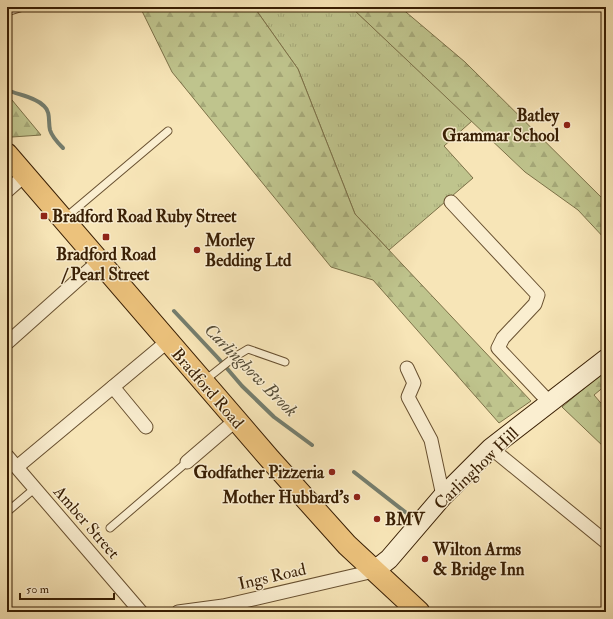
<svg xmlns="http://www.w3.org/2000/svg" width="613" height="619" viewBox="0 0 613 619" font-family="'IM FELL Double Pica',serif">
	<defs>
		<pattern id="grass-tufts" width="24" height="20" patternUnits="userSpaceOnUse"><rect width="24" height="20" fill="#bfc48d"/><path d="M3 7l-1-3M5 7V3M7 7l1-3M15 17l-1-3M17 17v-4M19 17l1-3" fill="none" stroke="#a5a878"/></pattern>
		<pattern id="forest-firs" width="22" height="20" patternUnits="userSpaceOnUse"><rect width="22" height="20" fill="#bfc48d"/><path d="M5 1l3.5 6h-7zM16 11l3.5 6h-7z" fill="#a5a878"/></pattern>
	</defs>
	<rect width="100%" height="100%" fill="#f7e5b7"/>
	<filter id="stains"><feTurbulence type="fractalNoise" baseFrequency=".005" numOctaves="4"/><feColorMatrix values="0 0 0 0 .2 0 0 0 0 .09 0 0 0 0 .02 0 0 0 .5 -.17"/></filter>
	<radialGradient id="worn" r=".72"><stop offset=".6" stop-color="#630" stop-opacity="0"/><stop offset="1" stop-color="#630" stop-opacity=".3"/></radialGradient>
	<polygon fill="url(#grass-tufts)" stroke="#7c7148" points="254,7 351,7 472,121 444,146 473,178 389,250 355,214 298,69"/>
	<g fill="url(#forest-firs)" stroke="#7c7148">
		<polygon points="140,7 254,7 298,69 355,214 531,401 499,423 373,280 331,267 172,72"/>
		<polygon points="351,7 400,7 465,62 606,202 606,240 578,210 525,172"/>
		<polygon points="7,94 41,135 12,137 7,131"/>
		<polygon points="606,370 606,385 594,395 606,409 606,449 562,407"/>
	</g>
	<g fill="none" stroke-linecap="round" stroke-linejoin="round">
		<g stroke="#757e6e" stroke-width="4">
			<path d="M7,90C19,95 35,97 44,106C51,112 48,122 50,130C52,137 58,143 63,148"/>
			<polyline points="174,311 218,358 242,386 274,417 312,445"/>
			<polyline points="354,472 409,515"/>
		</g>
		<g stroke="#685030" stroke-width="9">
			<g id="lane">
				<polyline points="7,12 23,7"/>
				<polyline points="65,218 168,131"/>
				<polyline points="204,381 233,358 248,349 285,362"/>
				<polyline points="7,512 34,489"/>
				<polyline points="110,528 187,462"/>
			</g>
		</g>
		<g stroke="#685030" stroke-width="15">
			<g id="street">
				<polyline points="7,191 25,175"/>
				<polyline points="451,202 538,295 535,304 503,338 498,348 549,402"/>
				<polyline points="7,343 99,261"/>
				<polyline points="407,368 414,383 408,397 431,440 443,496"/>
				<polyline points="113,387 146,427"/>
				<polyline points="491,448 606,542"/>
				<polyline points="7,456 141,612"/>
				<polyline points="187,462 236,420"/>
				<polyline points="17,467 168,341"/>
				<polyline points="178,612 223,606 374,571"/>
			</g>
		</g>
		<g stroke="#381e03" stroke-width="21">
			<polyline id="secondary" points="374,571 389,559 443,496 491,448 606,359"/>
		</g>
		<g stroke="#381e03" stroke-width="23">
			<polyline id="primary" points="7,154 269,458 347,545 419,612"/>
		</g>
		<use href="#lane" stroke="#faeed0" stroke-width="7"/>
		<use href="#street" stroke="#faeed0" stroke-width="13"/>
		<use href="#secondary" stroke="#faeed0" stroke-width="19"/>
		<use href="#primary" stroke="#ecc27c" stroke-width="21"/>
	</g>
	<g fill="#8f2418" stroke="#faeed0" stroke-width="1.5">
		<circle cx="567" cy="125" r="4"/>
		<rect x="40" y="212" width="8" height="8" rx="2"/>
		<rect x="102" y="233" width="8" height="8" rx="2"/>
		<circle cx="197" cy="250" r="4"/>
		<circle cx="332" cy="472" r="4"/>
		<circle cx="357" cy="497" r="4"/>
		<circle cx="377" cy="519" r="4"/>
		<circle cx="425" cy="559" r="4"/>
	</g>
	<g text-anchor="middle" stroke-width="3" stroke-linejoin="round" paint-order="stroke">
		<g font-size="17" font-weight="bold" fill="#381e03" stroke="#faeed0" text-anchor="start">
			<text x="559" y="121" text-anchor="end">Batley<tspan x="559" dy="20">Grammar School</tspan></text>
			<text x="52" y="222">Bradford Road Ruby Street</text>
			<text x="205" y="246">Morley<tspan x="205" dy="20">Bedding Ltd</tspan></text>
			<text x="106" y="260" text-anchor="middle">Bradford Road<tspan x="106" dy="20">/ Pearl Street</tspan></text>
			<text x="324" y="478" text-anchor="end">Godfather Pizzeria</text>
			<text x="349" y="503" text-anchor="end">Mother Hubbard's</text>
			<text x="385" y="525">BMV</text>
			<text x="433" y="555">Wilton Arms<tspan x="433" dy="20">&amp; Bridge Inn</tspan></text>
		</g>
		<g font-size="17" fill="#381e03" stroke="#faeed0">
			<text transform="translate(208 388) rotate(49)" y="6">Bradford Road</text>
			<text transform="translate(476 468) rotate(-44)" y="6">Carlinghow Hill</text>
			<text transform="translate(87 522) rotate(49)" y="6">Amber Street</text>
			<text transform="translate(272 576) rotate(-13)" y="6">Ings Road</text>
		</g>
		<g font-size="18" font-style="italic" fill="#574e38" stroke="#faeed0">
			<text transform="translate(251 370) rotate(45)" y="6">Carlinghow Brook</text>
		</g>
	</g>
	<rect width="613" height="619" fill="none" stroke="#f7e5b7" stroke-width="24"/>
	<rect x="8" y="8" width="597" height="603" fill="none" stroke="#381e03" stroke-width="2"/>
	<rect x="12" y="12" width="589" height="595" fill="none" stroke="#381e03"/>
	<path d="M20 593v6h94v-6" fill="none" stroke="#381e03" stroke-width="2"/>
	<text x="26" y="593" font-size="12" fill="#381e03" stroke="#faeed0" stroke-width="3" paint-order="stroke">50 m</text>
	<rect width="100%" height="100%" filter="url(#stains)"/>
	<rect width="100%" height="100%" fill="url(#worn)"/>
</svg>
